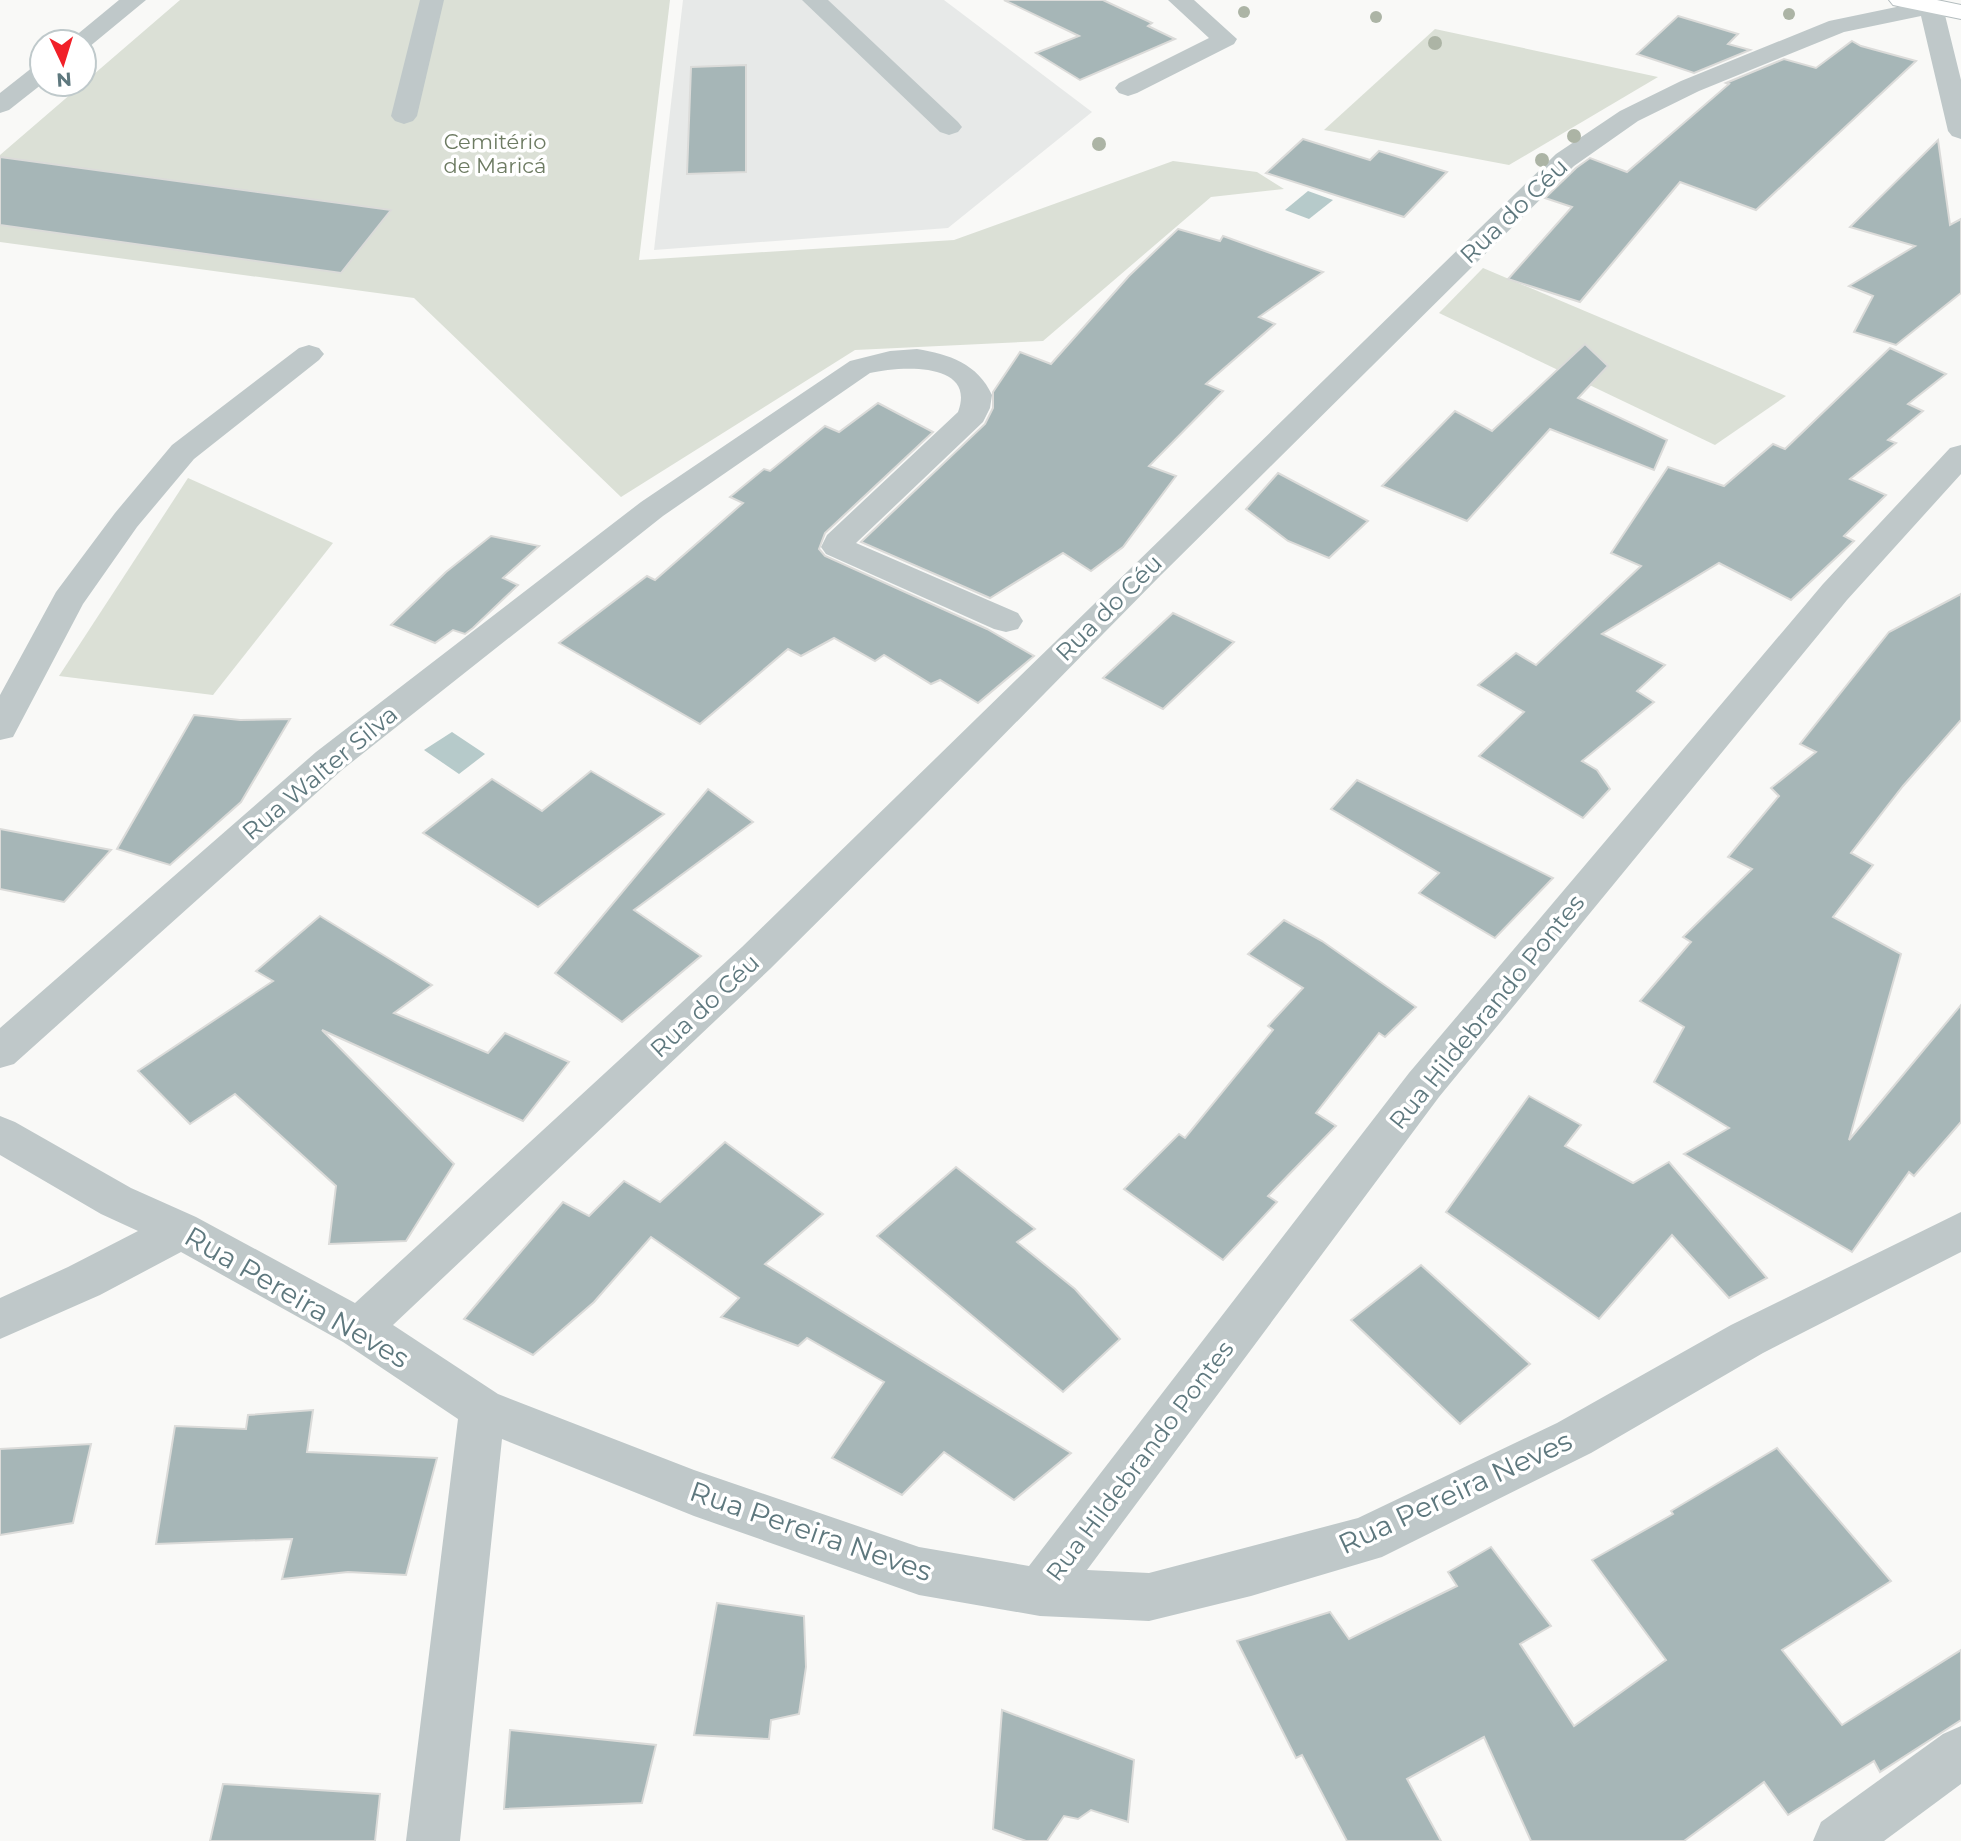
<svg xmlns="http://www.w3.org/2000/svg" width="1961" height="1841" viewBox="0 0 1961 1841" font-family="Montserrat,sans-serif">
	<rect width="100%" height="100%" fill="#f9f9f7"/>
	<polygon fill="#e7e9e8" points="683,0 944,0 1092,112 948,228 654,250"/>
	<g fill="#dbe0d6">
		<polygon points="180,0 670,0 639,260 954,240 1173,161 1257,172 1284,189 1211,197 1043,341 855,350 621,497 414,298 0,242 0,155"/>
		<polygon points="1435,29 1658,77 1509,165 1324,130"/>
		<polygon points="1483,268 1786,396 1715,445 1439,313"/>
		<polygon points="188,478 333,543 213,695 59,676"/>
	</g>
	<g fill="#b6caca">
		<polygon points="1308,191 1333,200 1309,219 1285,210"/>
		<polygon points="452,732 485,754 459,774 424,750"/>
	</g>
	<g fill="#a6b6b7" stroke="#dbdbd9" stroke-width="2">
		<polygon points="1004,0 1103,0 1152,23 1148,26 1175,39 1080,80 1036,53 1079,36"/>
		<polygon points="1678,16 1738,34 1728,44 1750,50 1694,73 1637,54"/>
		<polygon points="1852,41 1861,46 1916,61 1756,210 1680,182 1580,302 1508,279 1572,207 1545,198 1576,168 1590,158 1627,172 1729,84 1726,83 1784,59 1816,68"/>
		<polygon points="746,65 746,172 687,174 691,67"/>
		<polygon points="1303,139 1370,160 1379,151 1447,172 1404,217 1266,173"/>
		<polygon points="1938,140 1950,225 1961,219 1961,293 1896,345 1854,332 1873,296 1849,286 1915,246 1850,227"/>
		<polygon points="0,157 391,210 341,273 0,225"/>
		<polygon points="1178,229 1220,241 1223,236 1323,272 1259,317 1275,324 1206,384 1223,391 1149,466 1176,476 1123,547 1091,571 1063,553 990,598 861,542 985,424 993,408 993,392 1020,352 1051,364 1129,276"/>
		<polygon points="1585,344 1608,366 1578,398 1667,440 1654,470 1550,429 1467,521 1382,486 1455,411 1492,431"/>
		<polygon points="1890,348 1946,374 1908,404 1923,411 1888,440 1896,443 1850,479 1886,495 1844,536 1854,541 1791,600 1719,563 1602,634 1665,665 1637,691 1654,702 1582,761 1597,770 1610,789 1583,818 1479,756 1524,712 1478,685 1516,653 1536,665 1641,566 1611,553 1668,467 1724,486 1773,444 1785,449"/>
		<polygon points="878,403 933,432 825,533 819,549 825,556 987,629 1034,656 978,703 940,680 931,684 884,655 875,661 834,638 801,656 788,649 700,724 559,643 647,576 655,580 743,503 730,497 764,469 770,471 825,426 839,432"/>
		<polygon points="1278,473 1368,521 1329,558 1288,541 1246,509"/>
		<polygon points="491,536 539,546 503,578 518,585 473,628 465,634 453,630 435,643 391,625 446,572"/>
		<polygon points="1961,594 1961,720 1903,786 1851,853 1873,865 1833,917 1901,954 1849,1140 1961,1005 1961,1122 1914,1176 1909,1172 1852,1252 1684,1154 1729,1128 1654,1082 1684,1027 1640,1001 1691,942 1683,937 1752,869 1728,857 1779,796 1771,788 1816,752 1800,744 1889,632"/>
		<polygon points="1173,613 1234,642 1163,709 1103,678"/>
		<polygon points="194,715 240,720 290,719 241,802 170,865 117,849"/>
		<polygon points="591,771 664,814 538,907 423,833 492,779 542,811"/>
		<polygon points="1357,780 1553,878 1495,938 1419,893 1439,873 1331,809"/>
		<polygon points="708,789 753,822 634,910 701,956 622,1022 555,973"/>
		<polygon points="0,829 111,850 64,902 0,889"/>
		<polygon points="320,916 432,985 394,1013 488,1053 505,1033 569,1062 523,1121 322,1030 454,1164 406,1241 329,1244 336,1186 235,1094 190,1124 138,1071 273,981 256,971"/>
		<polygon points="1284,920 1322,941 1416,1007 1385,1037 1379,1033 1316,1113 1336,1126 1268,1196 1277,1202 1223,1260 1124,1189 1179,1134 1185,1138 1273,1030 1268,1026 1303,988 1248,954"/>
		<polygon points="1529,1096 1581,1125 1565,1146 1633,1183 1669,1162 1767,1278 1729,1298 1672,1235 1599,1319 1446,1212"/>
		<polygon points="725,1142 823,1214 765,1264 1071,1453 1014,1500 944,1452 902,1495 832,1458 884,1382 807,1338 798,1346 721,1317 739,1298 651,1237 594,1302 533,1355 464,1319 563,1202 589,1216 624,1181 660,1202"/>
		<polygon points="956,1167 1035,1229 1017,1242 1075,1289 1120,1339 1063,1392 877,1236"/>
		<polygon points="1421,1265 1530,1364 1460,1424 1351,1320"/>
		<polygon points="313,1410 307,1452 437,1458 406,1575 348,1572 282,1579 292,1539 156,1544 175,1426 246,1429 248,1415"/>
		<polygon points="91,1444 73,1523 0,1535 0,1449"/>
		<polygon points="1777,1448 1891,1581 1782,1650 1842,1725 1961,1650 1961,1720 1880,1772 1874,1761 1788,1815 1764,1782 1684,1841 1531,1841 1484,1737 1407,1779 1441,1841 1347,1841 1302,1755 1296,1758 1237,1641 1330,1612 1349,1639 1457,1586 1448,1572 1491,1547 1551,1626 1520,1644 1574,1726 1666,1660 1592,1560 1673,1514 1671,1511"/>
		<polygon points="717,1603 804,1616 806,1667 799,1714 771,1720 769,1739 694,1735"/>
		<polygon points="1002,1710 1134,1760 1128,1822 1091,1810 1078,1819 1064,1816 1047,1841 1026,1841 993,1829"/>
		<polygon points="510,1730 656,1745 642,1803 504,1809"/>
		<polygon points="223,1784 380,1794 375,1841 210,1841"/>
	</g>
	<g fill="none" stroke-linecap="round" stroke-linejoin="round">
		<g stroke="#b3bcbe" stroke-width="2">
			<polygon id="major" points="1889,0 1937,0 1961,5 1961,19 1893,5"/>
		</g>
		<g fill="#bfc8c9" fill-rule="evenodd">
			<polygon points="119,0 146,0 89,47 84,48 84,42 68,42"/>
			<polygon points="420,0 444,0 417,116 413,121 404,124 395,121 391,116"/>
			<polygon points="802,0 828,0 958,122 962,127 958,132 949,135 940,132"/>
			<polygon points="1168,0 1194,0 1237,39 1234,44 1137,93 1128,96 1119,93 1115,88 1119,83 1209,38"/>
			<polygon points="1930,0 1939,2 1943,7 1961,80 1961,139 1952,136 1948,131 1921,16 1844,32 1699,91 1638,121 1574,166 1160,576 920,820 770,969 393,1325 498,1394 694,1470 919,1547 1029,1566 1409,1073 1823,584 1950,448 1961,445 1961,474 1847,600 1439,1097 1087,1570 1149,1573 1358,1518 1557,1423 1731,1325 1961,1212 1961,1252 1763,1353 1591,1453 1382,1557 1251,1596 1149,1621 1040,1616 919,1595 694,1516 502,1439 460,1841 406,1841 458,1419 343,1342 181,1252 100,1295 0,1339 0,1298 68,1267 138,1231 101,1214 0,1155 0,1116 15,1122 131,1188 196,1217 355,1303 742,947 1556,154 1620,111 1681,81 1829,21"/>
			<polygon points="42,65 42,84 9,110 0,113 0,93 33,67"/>
			<polygon points="309,345 319,348 324,354 319,360 194,459 137,527 83,604 13,737 0,740 0,695 56,592 115,513 172,445 299,348"/>
			<path d="M917,349C949,354 978,364 992,395L990,408L983,422L856,543L1018,613L1023,621L1018,629L1006,632L994,629L826,554L821,547L827,535L958,412C977,361 900,366 870,373L663,516L342,770L14,1064L0,1068V1028L316,752L641,502L850,361L890,351Z"/>
			<polygon points="1961,1726 1961,1784 1884,1841 1813,1841 1821,1822 1943,1734"/>
		</g>
		<use href="#major" fill="#fff" fill-rule="evenodd"/>
	</g>
	<g fill="#acb4a5">
		<circle cx="1244" cy="12" r="6"/>
		<circle cx="1789" cy="14" r="6"/>
		<circle cx="1376" cy="17" r="6"/>
		<circle cx="1435" cy="43" r="7"/>
		<circle cx="1574" cy="136" r="7"/>
		<circle cx="1099" cy="144" r="7"/>
		<circle cx="1542" cy="160" r="7"/>
	</g>
	<g text-anchor="middle" stroke-width="7" stroke-linejoin="round" paint-order="stroke">
		<g font-size="21" fill="#6d7b62" stroke="#fff">
			<text x="495" y="149">Cemitério<tspan x="495" dy="24">de Maricá</tspan></text>
		</g>
		<g font-size="24" fill="#5e787e" stroke="#fff">
			<text transform="translate(1514 211) rotate(-44)" y="8">Rua do Céu</text>
			<text transform="translate(1109 608) rotate(-45)" y="8">Rua do Céu</text>
			<text transform="translate(320 773) rotate(-40)" y="8">Rua Walter Silva</text>
			<text transform="translate(705 1006) rotate(-43)" y="8">Rua do Céu</text>
			<text transform="translate(1487 1012) rotate(-51)" y="8">Rua Hildebrando Pontes</text>
			<text transform="translate(1140 1461) rotate(-53)" y="8">Rua Hildebrando Pontes</text>
		</g>
		<g font-size="28" fill="#5e787e" stroke="#fff">
			<text transform="translate(297 1297) rotate(30)" y="10">Rua Pereira Neves</text>
			<text transform="translate(1455 1492) rotate(-25)" y="10">Rua Pereira Neves</text>
			<text transform="translate(811 1531) rotate(19)" y="10">Rua Pereira Neves</text>
		</g>
	</g>
	<g transform="translate(63 63) rotate(176)"><circle r="33" fill="#ffffff" stroke="#bfc9cb" stroke-width="2"/>
	<path d="M0-5L12 26L0 18L-12 26Z" fill="#f12028"/>
	<text y="-10" font-size="19" font-weight="bold" text-anchor="middle" fill="#5e787e">N</text>
	</g>
</svg>
